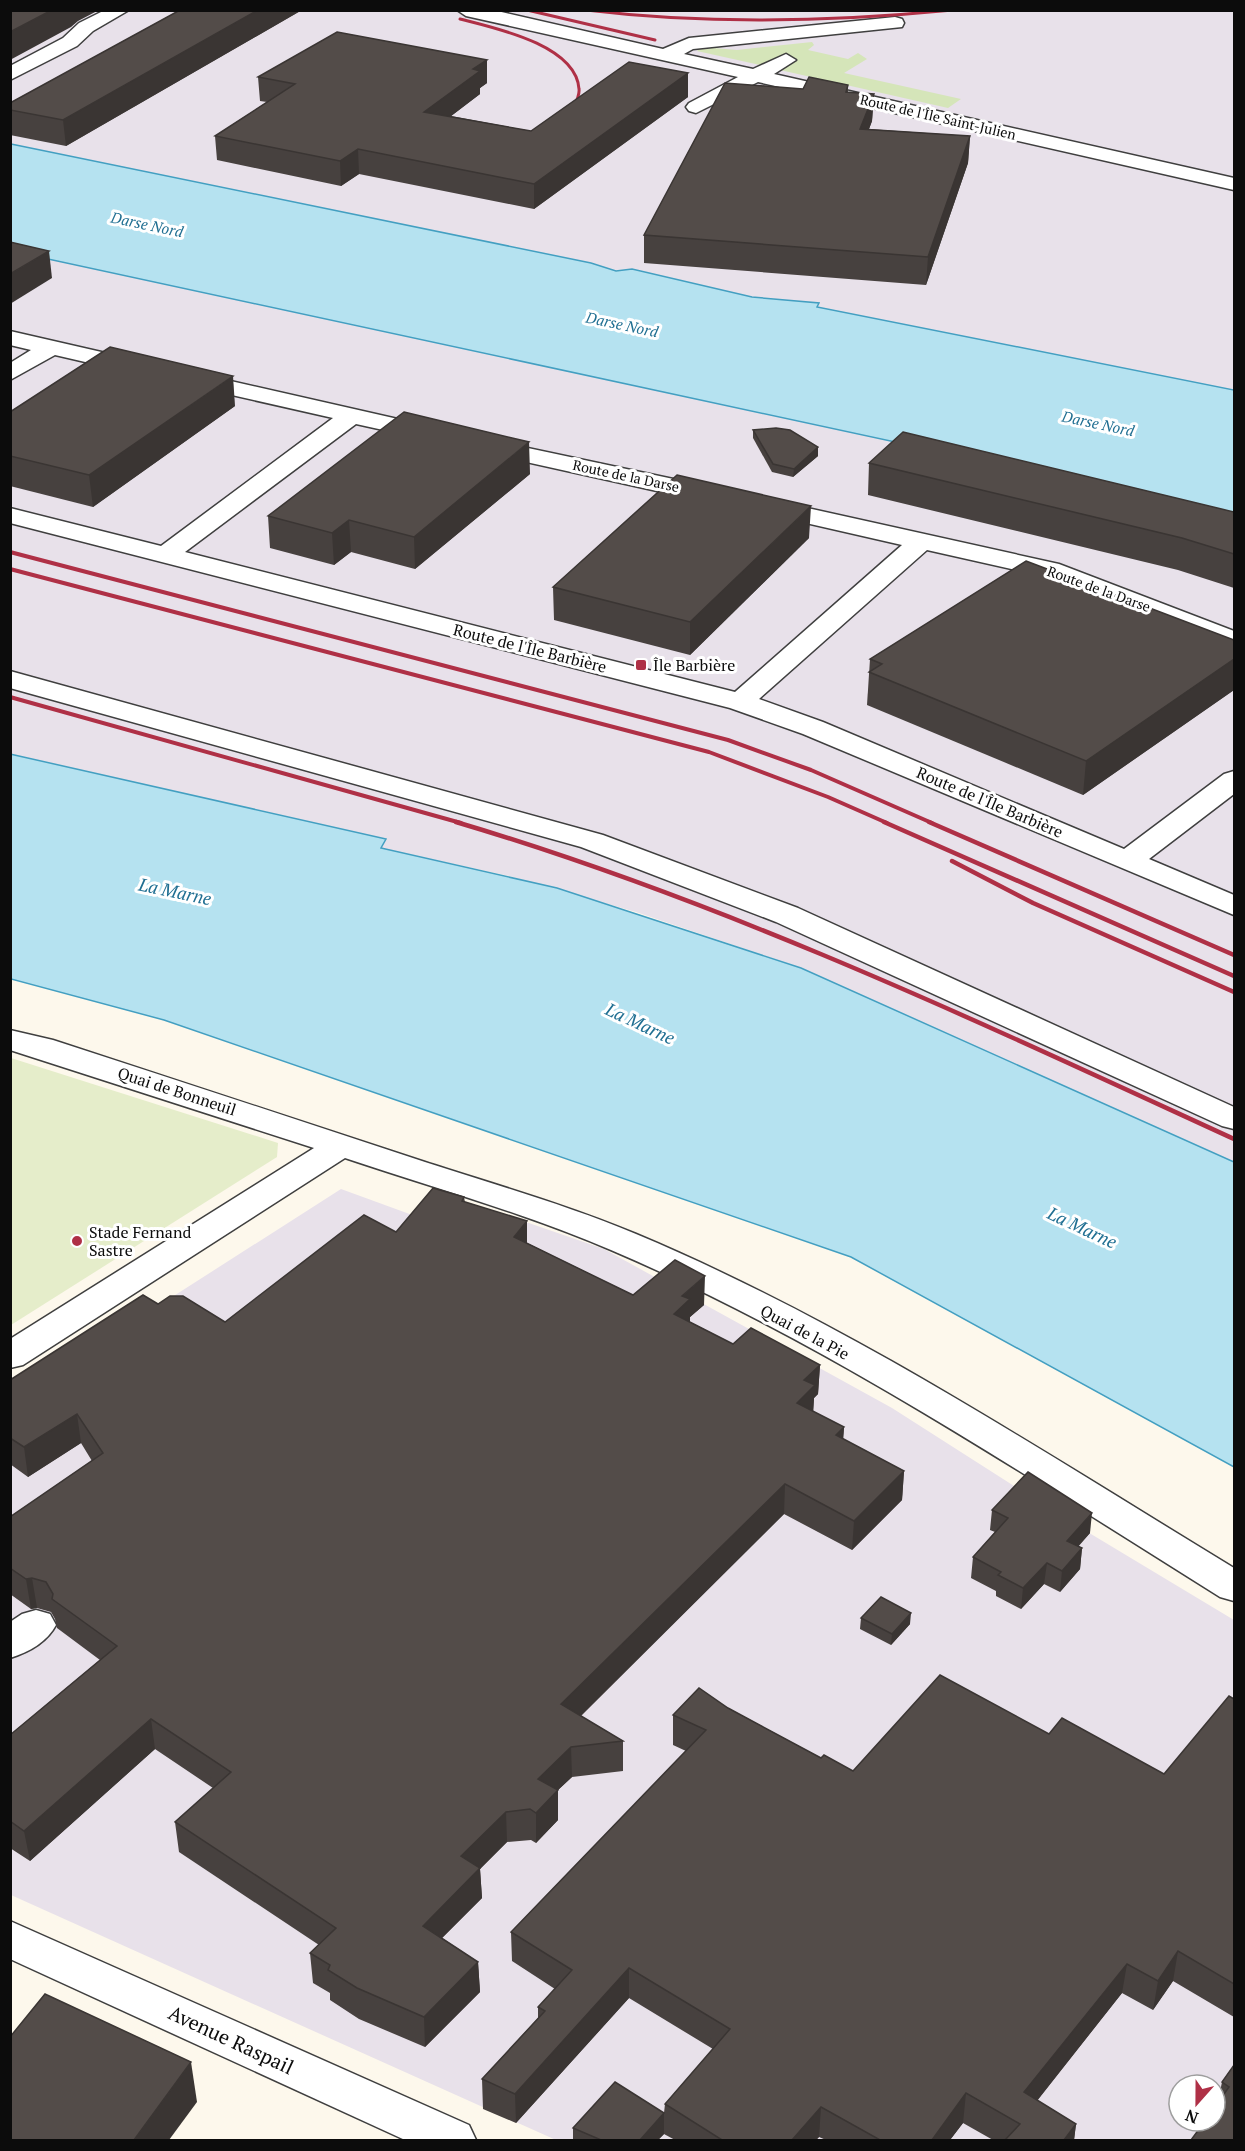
<svg xmlns="http://www.w3.org/2000/svg" width="1245" height="2151" viewBox="0 0 1245 2151" font-family="'PT Serif',serif">
	<rect width="100%" height="100%" fill="#fdf8ec"/>
	<g fill="#e8e1ea" fill-rule="evenodd">
		<polygon points="11,11 1234,11 1234,1162 801,968 636,912 509,876 380,848 386,839 11,754"/>
		<path d="M341,1189L415,1216L523,1221L604,1249L892,1408L1066,1519L1234,1620V2140H556L11,1895V1400ZM1179,2085H1215V2121H1179Z"/>
	</g>
	<polygon fill="#d5e5b9" points="812,42 814,45 808,50 848,59 858,53 867,59 844,73 961,99 948,108 780,70 770,63 760,65 697,51 702,47 737,50"/>
	<polygon fill="#e5edca" points="11,1058 278,1143 277,1157 11,1325"/>
	<g fill="#b5e2f0" stroke="#439fc1" stroke-width="1.5">
		<polygon points="11,144 591,263 616,271 632,269 752,297 819,303 817,307 1234,390 1234,525 1145,496 11,251"/>
		<polygon points="10,754 386,839 381,848 557,888 801,968 1234,1162 1234,1467 851,1257 164,1020 11,979"/>
	</g>
	<g fill="none" stroke-linecap="round" stroke-linejoin="round">
		<g stroke="#3f3f3f" stroke-width="3">
			<g id="minor">
				<polygon points="105,10 129,10 93,31 77,46 10,80 10,66 63,38 79,23"/>
				<polygon points="457,10 493,10 663,49 689,38 895,17 902,19 904,23 902,27 693,49 684,54 753,69 786,54 796,60 774,74 1234,178 1234,190 758,82 696,113 689,111 686,107 689,103 738,77 466,16"/>
				<polygon points="10,331 145,362 149,367 145,372 137,374 55,355 10,380 10,363 31,350 10,345"/>
				<polygon points="191,372 433,427 442,429 445,434 442,439 433,441 356,424 185,552 735,692 902,545 758,512 754,507 758,502 767,499 1059,564 1234,631 1234,648 1042,576 927,550 759,699 823,722 1124,849 1224,774 1234,771 1234,794 1149,859 1234,895 1234,915 803,734 730,708 10,523 10,508 161,546 333,418 183,384 179,379 183,374"/>
				<polygon points="486,439 711,487 720,490 724,495 720,500 711,503 477,451 474,446 477,441"/>
				<polygon points="10,671 603,835 798,908 1234,1107 1234,1129 1222,1126 776,922 581,847 10,688"/>
				<path d="M10,1030L53,1040C177,1080 301,1121 425,1162C496,1185 567,1205 636,1234C846,1322 1040,1450 1234,1568V1601L1220,1597C1023,1474 826,1342 611,1250C525,1213 434,1188 345,1158L23,1365L10,1368V1339L314,1148L10,1050Z"/>
				<path d="M36,1610L50,1614L56,1625C47,1642 29,1652 10,1658V1622L22,1614Z"/>
				<polygon points="10,1921 469,2125 476,2140 405,2140 10,1959"/>
			</g>
		</g>
		<use href="#minor" fill="#fff" fill-rule="evenodd"/>
		<g stroke="#af3046" stroke-width="3">
			<polyline points="527,10 655,40"/>
			<path d="M586,10C709,25 830,22 953,10"/>
			<path d="M460,19C495,28 576,45 579,89C580,96 575,104 572,111"/>
		</g>
		<g stroke="#af3046" stroke-width="4">
			<polyline points="10,552 728,740 811,770 932,823"/>
			<polyline points="10,569 709,752 828,797 887,823"/>
			<polyline points="10,697 461,823"/>
		</g>
		<g stroke="#af3046" stroke-width="4.5">
			<path d="M456,822C726,902 979,1022 1234,1139"/>
			<polyline points="884,822 1234,976"/>
			<polyline points="929,822 1234,955"/>
			<polyline points="952,861 1033,903 1234,992"/>
		</g>
	</g>
	<g fill="#47413f">
		<polygon points="180,10 302,10 66,146 10,135 10,103"/>
		<polygon points="487,60 487,83 480,88 480,94 451,116 531,131 688,73 688,97 534,209 359,174 341,186 217,160 215,136 267,102 260,101 258,77"/>
		<polygon points="848,85 848,92 874,94 872,121 869,129 970,136 968,163 926,285 644,263 644,235 803,89"/>
		<polygon points="235,406 93,507 10,486 10,412"/>
		<polygon points="753,430 818,456 793,477 772,472 753,438"/>
		<polygon points="869,463 1234,512 1234,588 1178,570 868,495"/>
		<polygon points="530,474 415,569 351,552 334,565 270,548 268,516"/>
		<polygon points="809,538 690,655 554,620 553,587"/>
		<polygon points="1234,640 1234,690 1083,795 867,705 870,659"/>
		<polygon points="464,1197 465,1202 527,1243 633,1295 704,1305 690,1317 690,1322 733,1344 820,1365 818,1394 814,1398 813,1412 844,1427 843,1439 904,1471 902,1500 852,1550 784,1514 581,1716 623,1741 623,1771 572,1777 558,1790 558,1820 536,1843 531,1840 507,1842 480,1869 482,1898 442,1938 478,1962 480,1992 425,2047 359,2019 330,2000 330,1993 313,1983 310,1953 319,1945 179,1852 175,1822 213,1788 155,1749 30,1861 10,1848 10,1735 100,1660 57,1628 55,1619 51,1612 37,1608 31,1609 10,1594 10,1517 92,1461 81,1443 28,1477 10,1464 10,1380 158,1304 225,1322 396,1232"/>
		<polygon points="992,1510 1090,1533 1078,1546 1082,1548 1080,1569 1060,1592 1044,1584 1021,1609 996,1596 996,1591 971,1578 973,1557 995,1532 990,1530"/>
		<polygon points="861,1618 910,1624 891,1645 860,1629"/>
		<polygon points="1234,1699 1234,2017 1173,1981 1153,2010 1122,1993 1037,2101 1076,2124 1074,2140 993,2140 963,2123 950,2140 826,2140 819,2137 816,2140 675,2140 664,2134 658,2140 573,2140 573,2128 664,2113 665,2104 713,2049 629,1998 516,2123 483,2109 482,2079 538,2018 538,2007 555,1989 512,1961 511,1932 686,1751 673,1745 673,1715 728,1708 821,1758 853,1771 1049,1734 1164,1774"/>
		<polygon points="1234,2065 1234,2140 1218,2102 1222,2082"/>
	</g>
	<g fill="#3a3533">
		<polygon points="52,10 99,10 78,21 71,27 10,60 10,32"/>
		<polygon points="258,10 302,10 66,146 63,120"/>
		<polygon points="487,60 487,83 480,88 480,94 425,136 424,112 473,69"/>
		<polygon points="688,73 688,97 534,209 534,184"/>
		<polygon points="874,94 872,121 859,156 860,129"/>
		<polygon points="970,136 968,163 926,285 928,257"/>
		<polygon points="358,149 359,174 341,186 340,161"/>
		<polygon points="49,251 52,278 10,304 10,274"/>
		<polygon points="233,376 235,406 93,507 89,475"/>
		<polygon points="529,442 530,474 415,569 414,537"/>
		<polygon points="818,447 818,456 793,477 794,469"/>
		<polygon points="811,506 809,538 690,655 690,622"/>
		<polygon points="349,520 351,552 334,565 332,533"/>
		<polygon points="1234,659 1234,690 1083,795 1086,761"/>
		<polygon points="527,1221 527,1250 514,1237"/>
		<polygon points="705,1276 704,1305 690,1317 690,1328 674,1314 682,1296"/>
		<polygon points="820,1365 818,1394 814,1398 813,1415 797,1403 804,1380"/>
		<polygon points="77,1414 81,1443 28,1477 24,1447"/>
		<polygon points="844,1427 842,1457 836,1435"/>
		<polygon points="904,1471 902,1500 852,1550 854,1521"/>
		<polygon points="785,1484 784,1514 562,1734 561,1704"/>
		<polygon points="1092,1513 1090,1533 1065,1562 1067,1541"/>
		<polygon points="1082,1548 1080,1569 1060,1592 1062,1571"/>
		<polygon points="1047,1563 1044,1584 1021,1609 1023,1588"/>
		<polygon points="32,1578 37,1608 31,1609 26,1579"/>
		<polygon points="911,1613 910,1624 891,1645 892,1634"/>
		<polygon points="151,1719 155,1749 30,1861 24,1831"/>
		<polygon points="571,1747 572,1777 558,1790 558,1820 536,1843 536,1813 538,1779"/>
		<polygon points="506,1812 507,1842 480,1869 482,1898 424,1956 423,1926 461,1856"/>
		<polygon points="1178,1951 1173,1981 1153,2010 1158,1981"/>
		<polygon points="478,1962 480,1992 425,2047 424,2017"/>
		<polygon points="1127,1964 1122,1993 1020,2122 1024,2092"/>
		<polygon points="629,1968 629,1998 516,2123 515,2094"/>
		<polygon points="191,2062 197,2102 169,2140 134,2140"/>
		<polygon points="966,2093 963,2123 950,2140 932,2140"/>
		<polygon points="821,2107 819,2137 816,2140 792,2140"/>
		<polygon points="664,2113 664,2134 658,2140 640,2140"/>
		<polygon points="1076,2124 1074,2140 1064,2140"/>
	</g>
	<g fill="#534c49" stroke="#3a3533" stroke-width="1.5">
		<polygon points="10,10 52,10 10,32"/>
		<polygon points="180,10 258,10 63,120 10,110 10,103"/>
		<polygon points="337,32 487,60 473,69 480,71 424,112 531,131 629,62 688,73 534,184 358,149 340,161 215,136 295,84 258,77"/>
		<polygon points="809,77 848,85 846,92 874,94 860,129 970,136 928,257 644,235 725,83 803,89"/>
		<polygon points="10,242 49,251 10,274"/>
		<polygon points="110,347 233,376 89,475 10,456 10,412"/>
		<polygon points="404,412 529,442 414,537 349,520 332,533 268,516"/>
		<polygon points="776,428 790,430 818,447 794,469 773,464 753,430"/>
		<polygon points="903,432 1234,512 1234,554 1182,538 869,463"/>
		<polygon points="677,475 811,506 690,622 553,587"/>
		<polygon points="1026,561 1234,640 1234,659 1086,761 869,672 882,664 870,659"/>
		<polygon points="433,1188 464,1197 462,1201 527,1221 514,1237 633,1295 675,1260 705,1276 682,1296 690,1299 674,1314 733,1344 751,1328 820,1365 804,1380 815,1385 797,1403 844,1427 836,1435 904,1471 854,1521 785,1484 561,1704 623,1741 571,1747 538,1779 558,1790 536,1813 530,1809 506,1812 461,1856 480,1868 423,1926 478,1962 424,2017 357,1988 328,1970 330,1965 310,1953 336,1928 175,1822 231,1772 151,1719 24,1831 10,1821 10,1735 117,1646 52,1599 53,1594 46,1582 32,1578 26,1579 10,1568 10,1517 103,1453 77,1414 24,1447 10,1438 10,1380 143,1295 158,1304 170,1296 183,1296 225,1322 364,1215 396,1232"/>
		<polygon points="1028,1472 1092,1513 1067,1541 1082,1548 1062,1571 1047,1563 1023,1588 998,1575 1001,1572 973,1557 1008,1518 992,1510"/>
		<polygon points="881,1597 911,1613 892,1634 861,1618"/>
		<polygon points="940,1675 1049,1734 1062,1718 1164,1774 1229,1696 1234,1699 1234,1984 1178,1951 1158,1981 1127,1964 1024,2092 1076,2124 1064,2140 1005,2140 1020,2124 966,2093 932,2140 880,2140 821,2107 792,2140 722,2140 665,2104 730,2029 629,1968 515,2094 482,2079 545,2011 538,2007 572,1970 511,1932 706,1730 673,1715 699,1688 728,1708 821,1758 824,1755 853,1771"/>
		<polygon points="45,1994 191,2062 134,2140 10,2140 10,2037"/>
		<polygon points="1234,2065 1234,2140 1191,2140 1205,2121 1215,2121 1215,2107 1229,2087 1222,2082"/>
		<polygon points="615,2082 664,2113 640,2140 601,2140 573,2128"/>
	</g>
	<g fill="#af3046" stroke="#fff" stroke-width="2">
		<rect x="635" y="659" width="12" height="12" rx="3"/>
		<circle cx="77" cy="1241" r="6"/>
	</g>
	<g text-anchor="middle" stroke-width="6" stroke-linejoin="round" paint-order="stroke">
		<g font-size="14" fill="#0c0c0c" stroke="#fff">
			<text transform="translate(938 117) rotate(13)" y="5">Route de l'Île Saint-Julien</text>
			<text transform="translate(626 476) rotate(12)" y="5">Route de la Darse</text>
			<text transform="translate(1099 589) rotate(20)" y="5">Route de la Darse</text>
		</g>
		<g font-size="15" font-style="italic" fill="#206f92" stroke="#fff">
			<text transform="translate(147 225) rotate(12)" y="5">Darse Nord</text>
			<text transform="translate(622 325) rotate(12)" y="5">Darse Nord</text>
			<text transform="translate(1098 424) rotate(12)" y="5">Darse Nord</text>
		</g>
		<g font-size="16" fill="#0c0c0c" stroke="#fff">
			<text transform="translate(530 648) rotate(14)" y="6">Route de l'Île Barbière</text>
			<text transform="translate(990 802) rotate(23)" y="6">Route de l'Île Barbière</text>
			<text transform="translate(177 1091) rotate(18)" y="6">Quai de Bonneuil</text>
			<text transform="translate(805 1332) rotate(28)" y="6">Quai de la Pie</text>
		</g>
		<g font-size="16" fill="#0c0c0c" stroke="#fff" text-anchor="start">
			<text x="653" y="671">Île Barbière</text>
			<text x="89" y="1238">Stade Fernand<tspan x="89" dy="18">Sastre</tspan></text>
		</g>
		<g font-size="18" font-style="italic" fill="#206f92" stroke="#fff">
			<text transform="translate(175 892) rotate(12)" y="6">La Marne</text>
			<text transform="translate(640 1024) rotate(25)" y="6">La Marne</text>
			<text transform="translate(1082 1228) rotate(25)" y="6">La Marne</text>
		</g>
		<g font-size="20" fill="#0c0c0c" stroke="#fff">
			<text transform="translate(231 2040) rotate(25)" y="7">Avenue Raspail</text>
		</g>
	</g>
	<rect width="1245" height="2151" fill="none" stroke="#0c0c0c" stroke-width="24"/>
	<g transform="translate(1197 2103) rotate(201)"><circle r="28" fill="#ffffff" stroke="#9e9e9e" stroke-width="1.5"/>
	<path d="M0-4.5L10 22L0 15L-10 22Z" fill="#af3046"/>
	<text y="-9" font-size="16" font-weight="bold" text-anchor="middle" fill="#0c0c0c">N</text>
	</g>
</svg>
